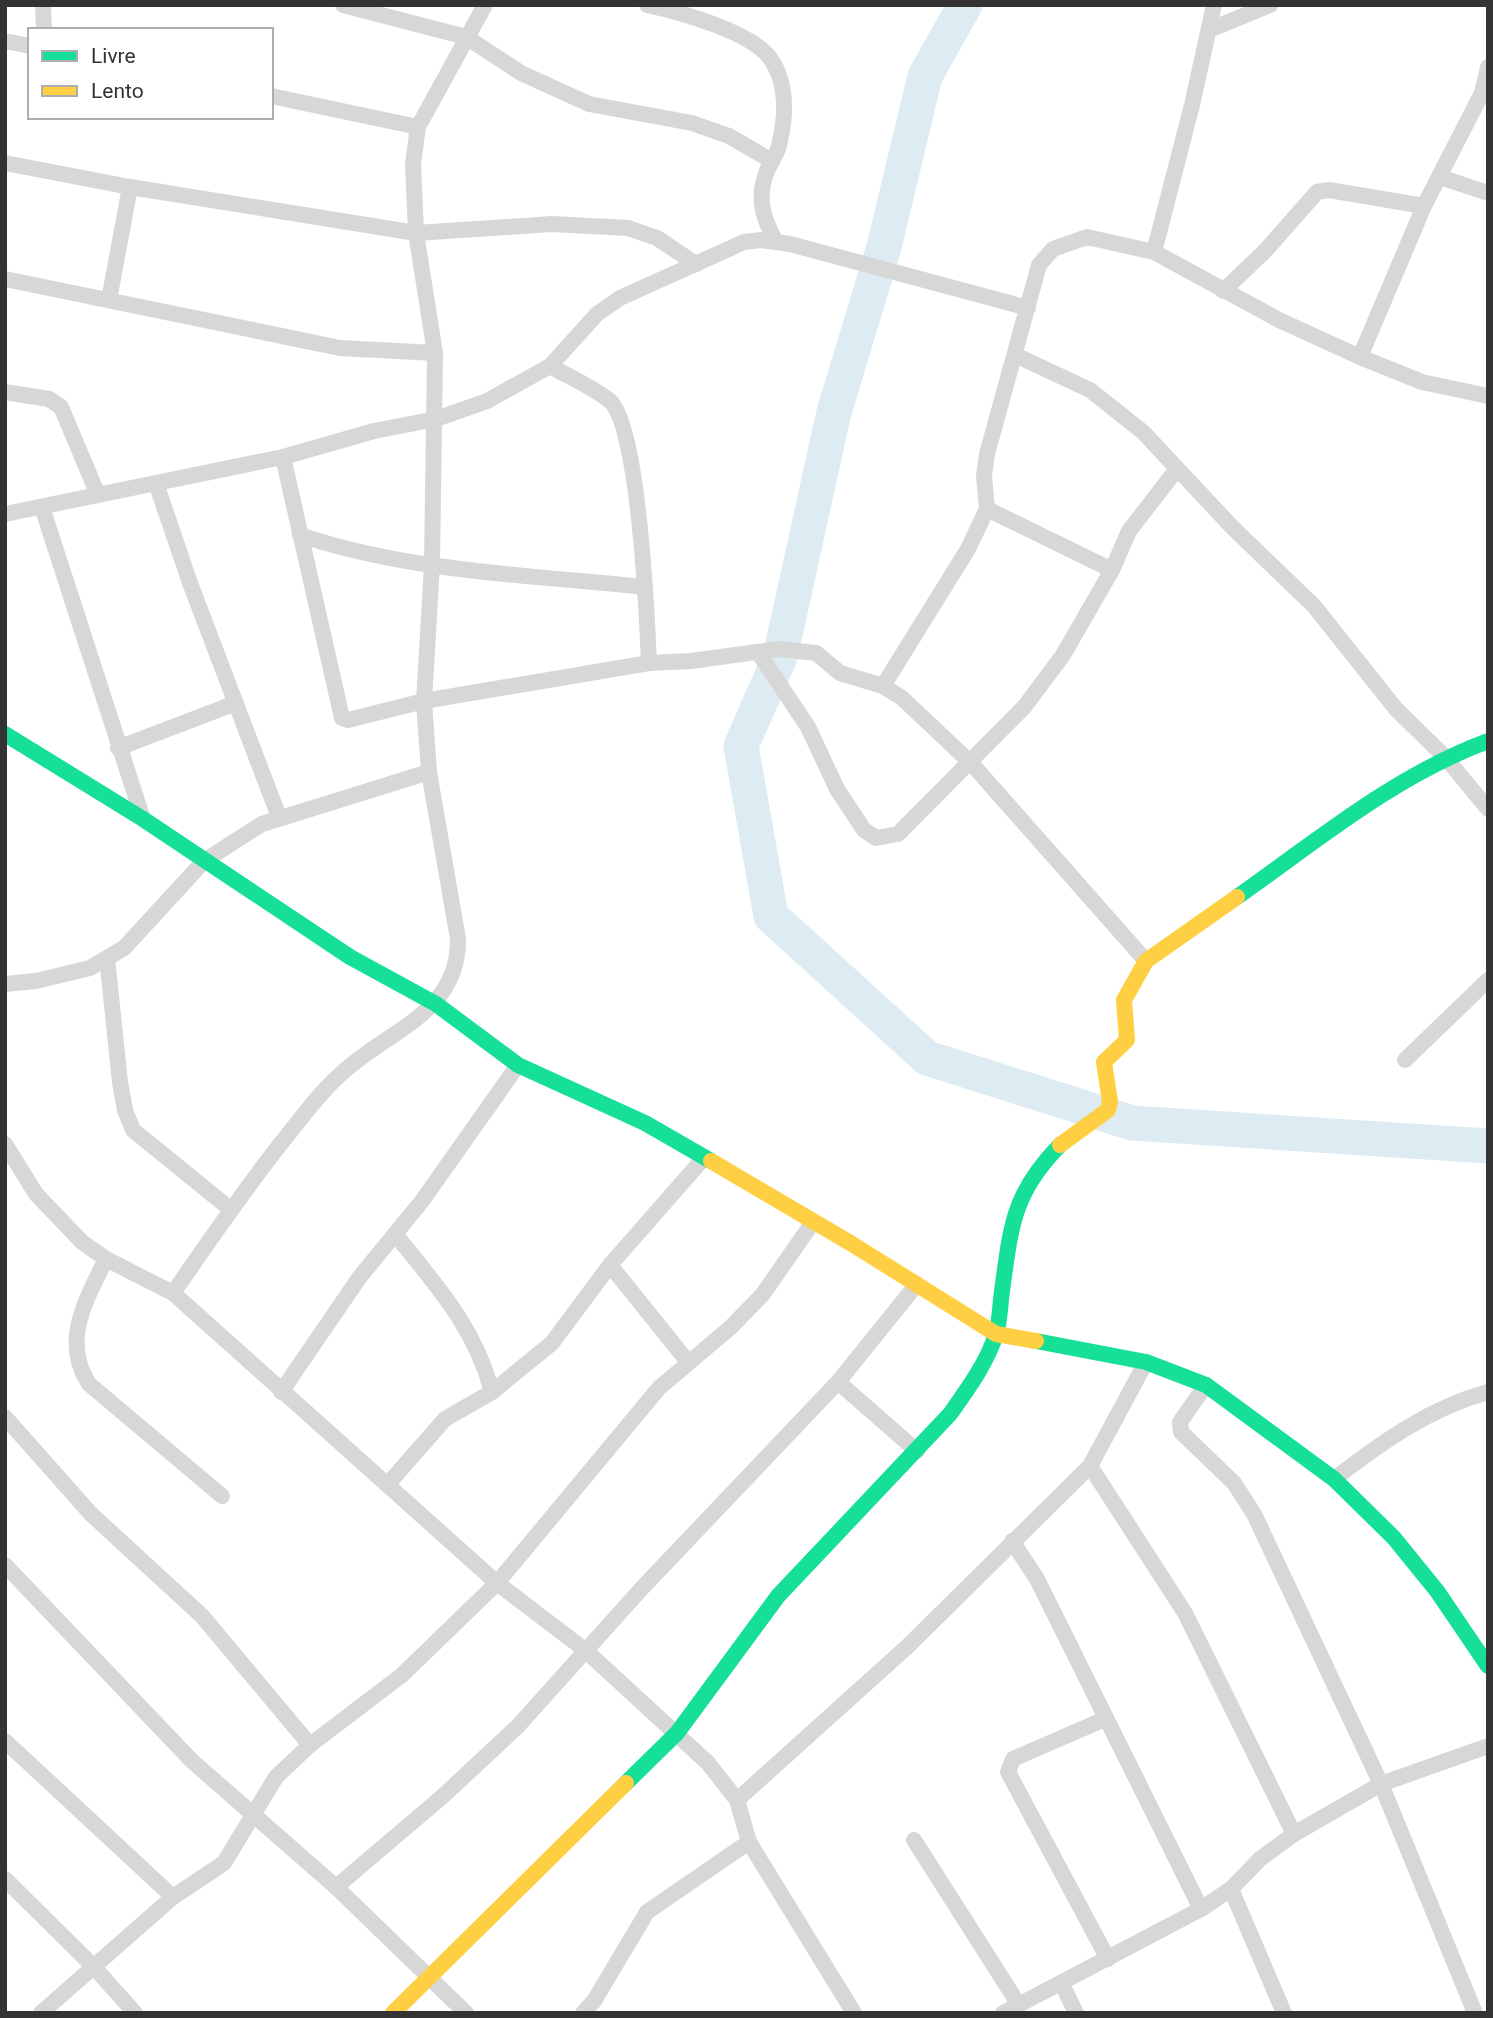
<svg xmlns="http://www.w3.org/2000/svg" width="1493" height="2018" viewBox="0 0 1493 2018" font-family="Roboto,sans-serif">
	<rect width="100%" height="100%" fill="#fff"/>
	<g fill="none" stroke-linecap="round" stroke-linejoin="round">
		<polyline stroke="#ddebf3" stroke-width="35" points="965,5 925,76 884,247 834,412 780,657 741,746 771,916 927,1058 1132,1123 1488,1146"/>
		<g stroke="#d7d7d7" stroke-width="16">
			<polyline points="43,5 44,30"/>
			<polyline points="343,5 466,37 521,73 589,104 692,123 729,136 772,161"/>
			<path d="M647,5C679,12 750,31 770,58C787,82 786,114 780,141C779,152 771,161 767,171C756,198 763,218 776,242"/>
			<polyline points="1209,30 1270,5"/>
			<polyline points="5,41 30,46"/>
			<polyline points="271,96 418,127"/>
			<polyline points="5,163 130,187 416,233 552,224 628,228 657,238 696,264"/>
			<polyline points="1440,177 1488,193"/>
			<polyline points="1154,252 1192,105 1214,5"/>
			<polyline points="5,279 340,348 435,353"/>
			<polyline points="1223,291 1266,250 1317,192 1329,190 1424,206"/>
			<polyline points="109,300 130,187"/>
			<polyline points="1015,355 1090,390 1143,432 1232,527 1314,606 1396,709 1445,757 1488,809"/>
			<polyline points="1360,357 1424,206 1482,93 1488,67"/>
			<path d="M550,366C569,377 593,387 610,401C639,426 647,618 649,663"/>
			<polyline points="5,392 49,399 61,407 98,495"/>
			<polyline points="283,457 342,718 348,720 424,701 649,663 691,661 779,649 816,653 840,673 883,686 902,698 971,763 1146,961"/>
			<polyline points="156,483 190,583 279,817"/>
			<polyline points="42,507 143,819"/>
			<polyline points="987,509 1112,570"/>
			<polyline points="5,514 283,457 374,431 436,419 487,401 550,366 597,314 620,298 744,242 761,240 790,244 1028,308"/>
			<path d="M300,535C410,572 530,575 645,587"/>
			<polyline points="758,652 808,727 837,789 864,830 876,838 898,834 1025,706 1063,655 1112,570 1129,531 1177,469"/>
			<polyline points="883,686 968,549 987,509 984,476 987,454 1039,265 1053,249 1087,237 1154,252 1279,320 1360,357 1422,382 1488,396"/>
			<polyline points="118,748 236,703"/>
			<polyline points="107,958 120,1082 125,1110 133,1130 229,1208"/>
			<polyline points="5,984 36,981 90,968 124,948 204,861 262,824 429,772"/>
			<polyline points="1405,1060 1488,980"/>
			<polyline points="5,1144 36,1194 82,1242 106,1259 173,1293 497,1583 585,1650 708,1763 737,1800 749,1842 854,2013"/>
			<path d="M395,1234C436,1285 475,1327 492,1392"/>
			<path d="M106,1259C86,1300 61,1341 89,1384L222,1496"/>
			<polyline points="610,1265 688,1362"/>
			<path d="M173,1293C210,1240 245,1188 286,1137C304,1115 320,1092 342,1073C388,1030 459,1013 458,939L429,772L424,701L432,565L435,353L416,233L413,164L418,127L485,5"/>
			<polyline points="838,1382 917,1451"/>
			<polyline points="1206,1385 1180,1422 1181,1432 1234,1483 1254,1514 1381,1784 1475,2013"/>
			<polyline points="281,1392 359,1278 422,1201 518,1065"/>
			<polyline points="5,1417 91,1514 202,1616 310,1745"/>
			<polyline points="1090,1466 1185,1613 1294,1834"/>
			<path d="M1334,1479C1381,1443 1429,1408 1488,1392"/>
			<polyline points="388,1484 445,1419 492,1392 552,1343 610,1265 703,1159"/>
			<polyline points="1012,1541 1037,1579 1201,1909"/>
			<polyline points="5,1565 192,1761 336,1887 466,2013"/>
			<polyline points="1105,1719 1013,1759 1008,1772 1108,1959"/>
			<polyline points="5,1741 173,1897"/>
			<polyline points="737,1800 908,1646 1090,1466 1146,1362"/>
			<polyline points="914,1840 1019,2005"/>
			<polyline points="5,1879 93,1966 135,2013"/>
			<polyline points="336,1887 443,1796 517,1727 643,1587 838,1382 917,1284"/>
			<polyline points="1231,1889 1284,2013"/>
			<polyline points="1062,1984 1076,2013"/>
			<polyline points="41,2013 173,1897 224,1863 276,1777 310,1745 402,1675 497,1583 659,1388 731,1327 763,1294 813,1222"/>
			<polyline points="583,2013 594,2001 647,1912 749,1842"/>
			<polyline points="1003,2013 1201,1909 1231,1889 1260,1859 1294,1834 1381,1784 1488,1746"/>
		</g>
		<g stroke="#16e098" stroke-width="16">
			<polyline points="5,734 143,819 350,957 436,1004 518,1065 645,1123 711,1161"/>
			<path d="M1237,897C1318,840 1394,776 1488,741"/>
			<polyline points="1036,1341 1146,1362 1206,1385 1334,1479 1394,1538 1437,1591 1488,1666"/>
			<path d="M626,1783L677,1733L778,1596L950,1414C967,1390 987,1363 996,1334C1000,1321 1000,1305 1002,1291C1011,1227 1012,1194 1060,1145"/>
		</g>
		<g stroke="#ffcf43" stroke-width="16">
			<polyline points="1060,1145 1108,1110 1110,1102 1104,1062 1127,1040 1124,1000 1146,961 1237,897"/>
			<polyline points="711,1161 852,1244 996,1334 1036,1341"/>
			<polyline points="393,2013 626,1783"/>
		</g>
	</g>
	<rect width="1493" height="2018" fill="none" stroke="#333333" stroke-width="14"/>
	<rect x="28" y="28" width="245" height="91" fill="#ffffff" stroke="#adadad" stroke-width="2"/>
	<rect x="42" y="51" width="35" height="10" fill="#16e098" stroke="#adadad" stroke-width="2"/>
	<text x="91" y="63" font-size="21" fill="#333333">Livre</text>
	<rect x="42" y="86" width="35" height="10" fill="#ffcf43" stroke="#adadad" stroke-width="2"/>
	<text x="91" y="98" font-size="21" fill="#333333">Lento</text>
</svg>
